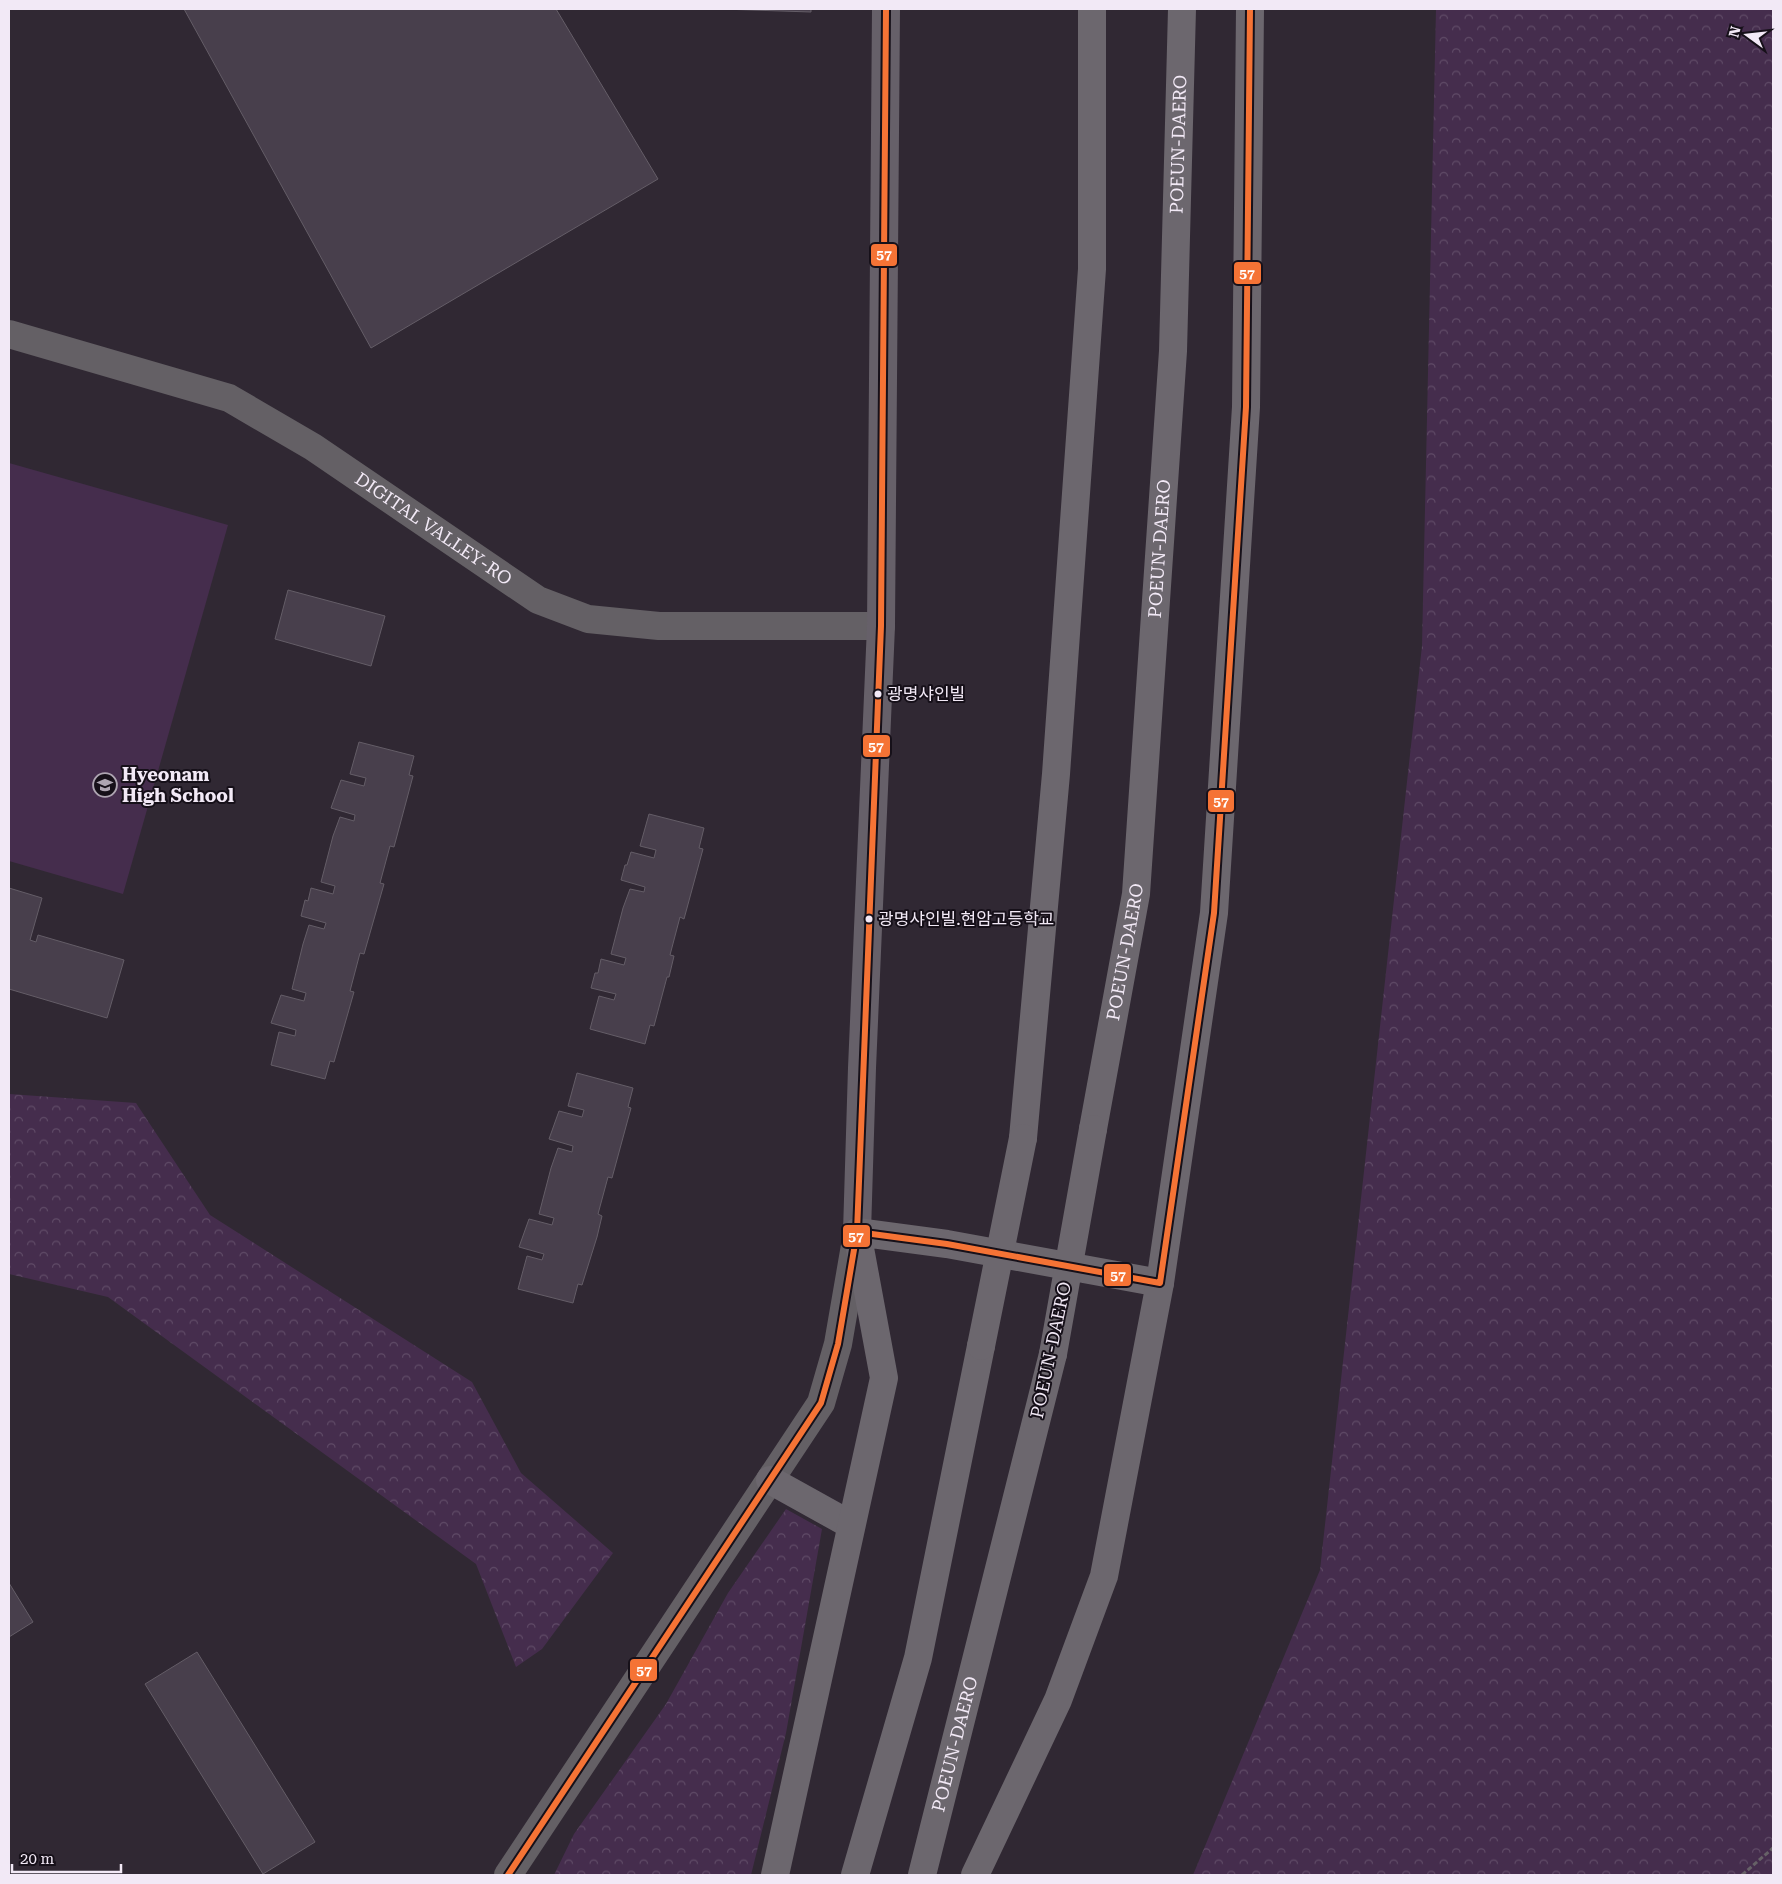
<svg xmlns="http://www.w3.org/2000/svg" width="1782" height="1884" viewBox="0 0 1782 1884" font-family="'Roboto Serif','Noto Sans KR',serif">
	<defs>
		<pattern id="forest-crowns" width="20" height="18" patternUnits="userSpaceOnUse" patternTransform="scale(1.25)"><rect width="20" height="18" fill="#452d4d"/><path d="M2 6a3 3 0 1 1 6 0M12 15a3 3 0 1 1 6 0" fill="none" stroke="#604b67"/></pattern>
	</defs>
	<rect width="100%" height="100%" fill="#302833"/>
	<g fill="url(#forest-crowns)">
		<polygon points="1436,9 1773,9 1773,1875 1193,1875 1320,1570 1422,646"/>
		<polygon points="9,1094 136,1103 210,1215 472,1382 521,1473 613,1553 542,1649 516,1667 476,1564 108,1297 9,1274"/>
		<polygon points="786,1509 822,1529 786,1733 751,1875 554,1875 574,1834 666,1704 728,1593"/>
	</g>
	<polygon fill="#452d4d" points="9,463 228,525 123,894 9,861"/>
	<g fill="#483f4c" stroke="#645d67">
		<polygon points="184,9 556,9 658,179 371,348"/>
		<polygon points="721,9 811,9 811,12"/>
		<polygon points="288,590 385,616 371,666 275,639"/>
		<polygon points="359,742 414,756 409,775 413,776 394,847 390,846 380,883 384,884 364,954 360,953 350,991 354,992 334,1062 330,1061 325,1079 271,1065 279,1032 295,1036 296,1030 271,1023 281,995 304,1001 306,993 292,989 303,944 309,925 324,929 326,923 301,916 305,900 308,901 311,888 333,894 335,886 321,882 333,836 340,817 354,821 355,815 331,808 341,780 364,786 366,778 350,774"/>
		<polygon points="649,814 704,828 699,848 703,849 684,919 680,917 670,955 674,956 669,977 667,977 654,1026 650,1025 645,1044 590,1029 599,996 614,1000 616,994 591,988 595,973 598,973 601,959 624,965 626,958 611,954 623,908 630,889 644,892 645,887 621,880 625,865 627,865 631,852 654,858 656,850 640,846"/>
		<polygon points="9,888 42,898 30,940 36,942 38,935 124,960 107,1018 9,989"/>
		<polygon points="577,1073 633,1088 628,1107 631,1108 612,1178 608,1177 598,1214 602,1216 597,1237 582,1285 578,1284 573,1303 518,1289 527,1256 542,1260 544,1254 519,1247 529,1219 552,1225 554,1218 539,1214 551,1168 558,1148 572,1152 573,1146 549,1139 559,1111 582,1117 584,1110 568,1106"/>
		<polygon points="9,1583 33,1622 9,1637"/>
		<polygon points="197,1652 315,1842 263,1874 145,1684"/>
	</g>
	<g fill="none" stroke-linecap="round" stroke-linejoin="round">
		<polyline stroke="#666167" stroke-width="3" stroke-dasharray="5 2.5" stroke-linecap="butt" points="1742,1875 1773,1848"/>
		<g stroke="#646065" stroke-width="28">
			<path id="s1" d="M9,334L229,398L313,447L538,600L588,619L659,626H881"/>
			<polyline points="508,1875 821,1403 838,1344 857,1234"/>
		</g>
		<polyline stroke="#666069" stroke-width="28" points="857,1232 862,1068 881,626 886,9"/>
		<g stroke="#6c676e" stroke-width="28">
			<path id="s2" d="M1093,1129L1136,894L1173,351L1182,9"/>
			<polyline points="1023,1138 1056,774 1092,269 1092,9"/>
			<polyline points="770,1480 851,1525"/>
			<polyline points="775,1875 884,1378 857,1232 947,1244 1160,1283"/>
			<polyline points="855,1875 918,1658 981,1346"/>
			<path id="s3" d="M922,1875L1053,1354"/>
			<polyline points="975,1875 1058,1700 1104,1576 1160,1283 1214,913 1246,407 1250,9"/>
		</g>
		<g stroke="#6c676e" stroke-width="28">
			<polyline points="981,1346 1023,1138"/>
			<polyline points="1053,1354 1093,1129"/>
		</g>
		<g stroke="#161019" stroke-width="10">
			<g id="bus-1">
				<polyline points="857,1232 947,1244 1160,1283 1214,913 1246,407 1250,9"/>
				<polyline points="508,1875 821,1403 838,1344 857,1232 881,626 886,9"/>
			</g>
		</g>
		<use href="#bus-1" stroke="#f57335" stroke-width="6"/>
	</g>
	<defs>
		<g id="school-ring" transform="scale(1.25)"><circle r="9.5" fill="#161019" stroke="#aea5b2" stroke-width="1.5"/><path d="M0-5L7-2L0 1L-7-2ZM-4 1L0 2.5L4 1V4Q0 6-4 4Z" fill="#aea5b2"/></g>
	</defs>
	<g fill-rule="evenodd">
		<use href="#school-ring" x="105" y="785"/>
	</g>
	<g fill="#f2e9f6" stroke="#161019" stroke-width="2">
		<circle cx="878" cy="694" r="4.5"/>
		<circle cx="869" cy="919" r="4.5"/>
	</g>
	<g text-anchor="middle" stroke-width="4" stroke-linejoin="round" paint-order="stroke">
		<g font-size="17" fill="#f2e9f6" stroke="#161019" text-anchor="start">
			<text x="887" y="700">광명샤인빌</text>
			<text x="878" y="925">광명샤인빌.현암고등학교</text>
		</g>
		<g font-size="18" fill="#f2e9f6" stroke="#161019">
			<text dy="6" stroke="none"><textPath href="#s2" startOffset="990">POEUN-DAERO</textPath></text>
			<text dy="6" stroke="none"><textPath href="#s1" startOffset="472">DIGITAL VALLEY-RO</textPath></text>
			<text dy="6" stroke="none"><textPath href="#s2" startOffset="585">POEUN-DAERO</textPath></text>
			<text dy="6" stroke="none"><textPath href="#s2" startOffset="180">POEUN-DAERO</textPath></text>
			<text transform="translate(1051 1350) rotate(-78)" y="6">POEUN-DAERO</text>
			<text dy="6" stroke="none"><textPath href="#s3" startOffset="135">POEUN-DAERO</textPath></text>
		</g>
		<g font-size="18" font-weight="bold" fill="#f2e9f6" stroke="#161019" text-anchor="start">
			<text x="122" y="781">Hyeonam<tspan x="122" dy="21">High School</tspan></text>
		</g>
	</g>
	<g stroke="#161019" stroke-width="2">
		<rect x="870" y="243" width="28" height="24" rx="5" fill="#f57335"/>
		<rect x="1233" y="261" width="29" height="24" rx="5" fill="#f57335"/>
		<rect x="862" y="734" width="29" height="24" rx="5" fill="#f57335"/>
		<rect x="1207" y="789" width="28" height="24" rx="5" fill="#f57335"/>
		<rect x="842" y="1224" width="29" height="24" rx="5" fill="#f57335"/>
		<rect x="1103" y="1263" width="29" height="24" rx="5" fill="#f57335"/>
		<rect x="629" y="1658" width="29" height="24" rx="5" fill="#f57335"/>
	</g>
	<g font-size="14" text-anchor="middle" font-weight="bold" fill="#fff">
		<text x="884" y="259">57</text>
		<text x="1247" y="278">57</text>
		<text x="876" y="751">57</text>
		<text x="1221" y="806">57</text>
		<text x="856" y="1241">57</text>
		<text x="1118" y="1280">57</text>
		<text x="644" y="1675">57</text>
	</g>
	<rect width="1782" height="1884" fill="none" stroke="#f2e9f6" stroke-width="20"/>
	<g transform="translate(1747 35) rotate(285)" stroke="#161019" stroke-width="4" paint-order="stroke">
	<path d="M0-4L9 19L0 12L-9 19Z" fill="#f2e9f6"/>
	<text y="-8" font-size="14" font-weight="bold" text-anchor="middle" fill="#f2e9f6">N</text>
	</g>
	<path d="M12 1864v8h109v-8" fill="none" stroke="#f2e9f6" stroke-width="2.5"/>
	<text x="20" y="1864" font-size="15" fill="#f2e9f6" stroke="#161019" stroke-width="4" paint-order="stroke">20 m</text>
</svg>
